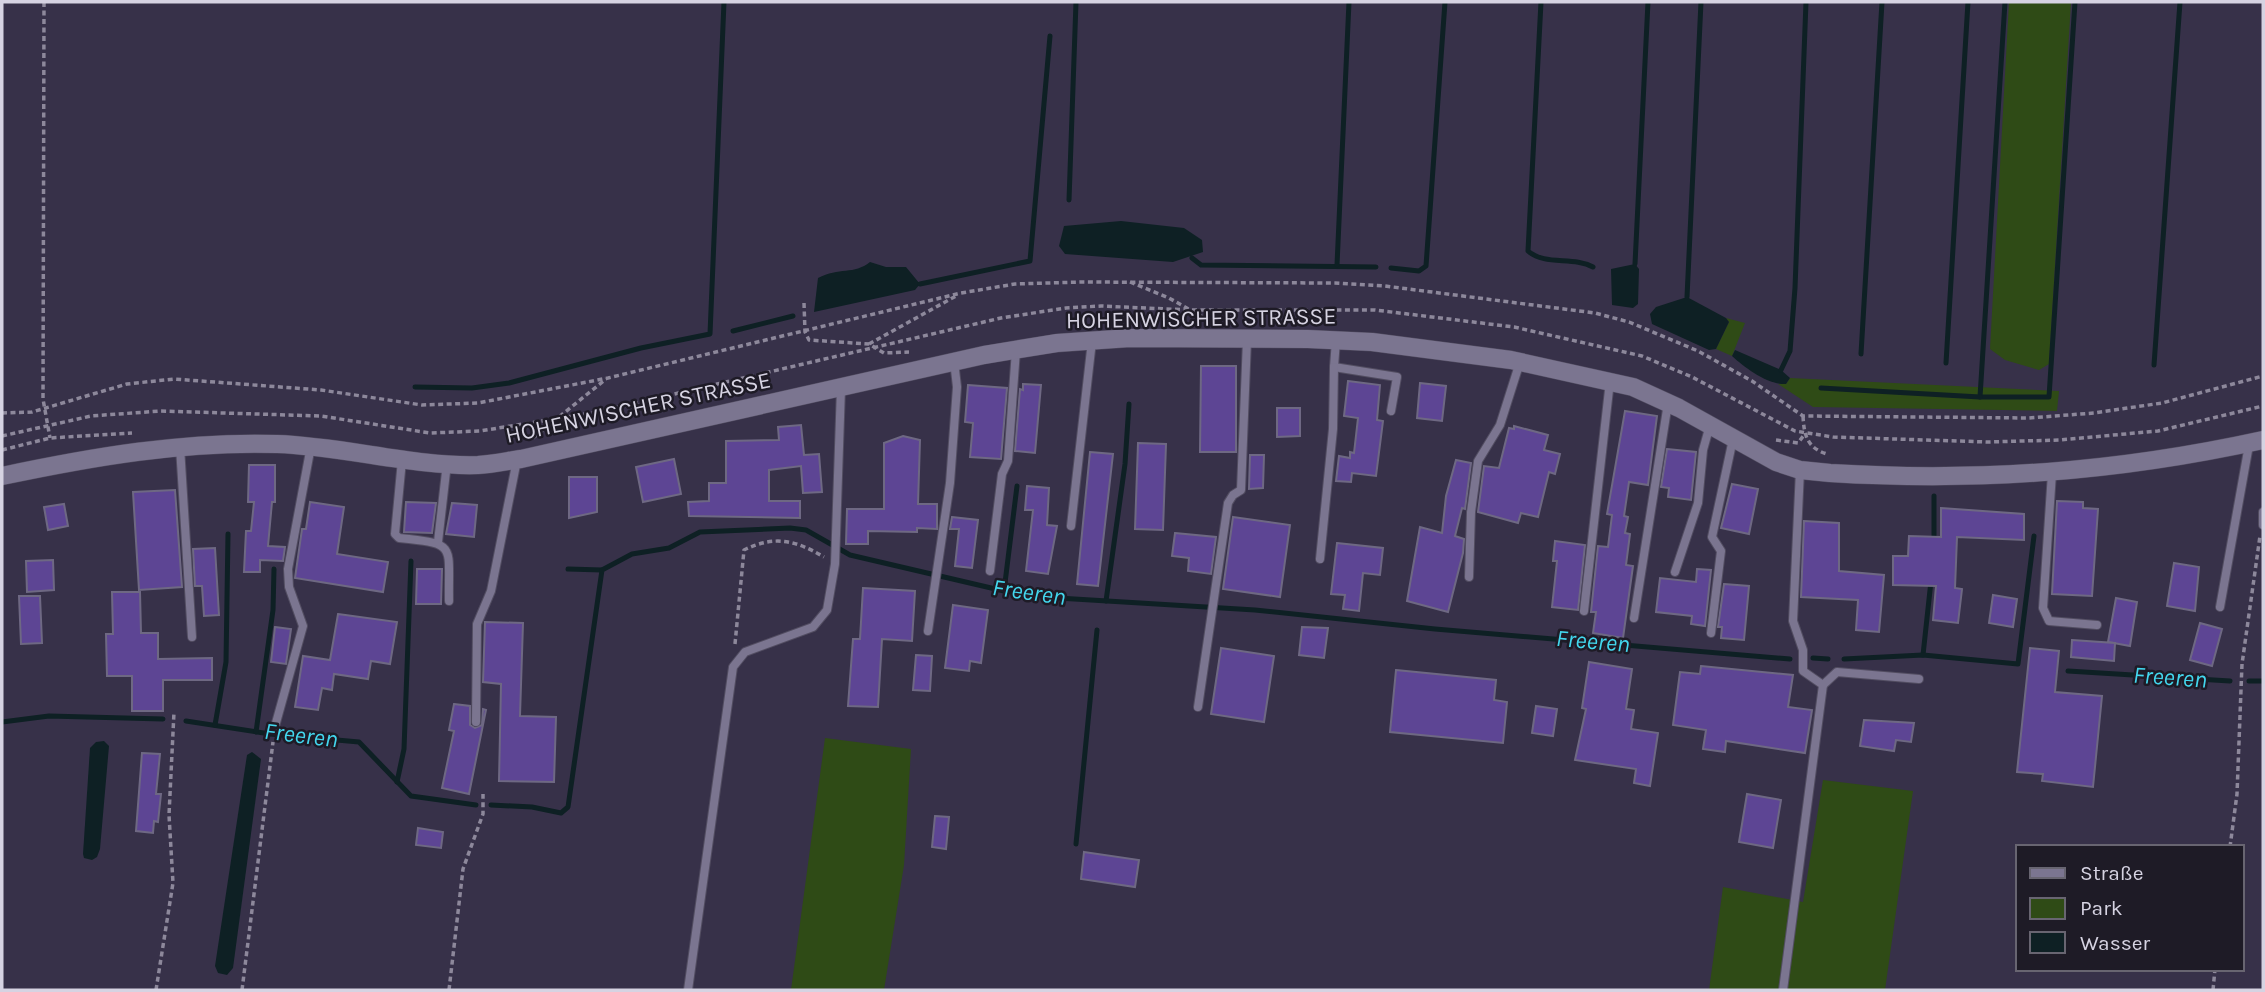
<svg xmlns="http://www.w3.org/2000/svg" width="2265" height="992" viewBox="0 0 2265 992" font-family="Karla,sans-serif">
	<rect width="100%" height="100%" fill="#373149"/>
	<g fill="#2f4b16">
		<polygon points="2009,2 2071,2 2049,364 2039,370 2005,360 1990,349"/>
		<polygon points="1726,318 1745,323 1732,356 1716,349 1729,322"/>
		<polygon points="1790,378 2059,391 2057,411 1813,407 1778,384 1786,384"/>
		<polygon points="825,738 911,749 904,865 884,990 791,990"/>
		<polygon points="1823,780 1913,791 1885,990 1709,990 1723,887 1803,902"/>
	</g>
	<g fill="#0e2024">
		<polygon points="1121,221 1184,228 1202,240 1203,252 1173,262 1065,254 1059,246 1064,226"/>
		<path d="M870,262L886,267H906L920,284L915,290L814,312L818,278C839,267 854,275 870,262Z"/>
		<polygon points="1635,264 1639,269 1638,304 1633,308 1612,305 1611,269"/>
		<polygon points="1687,297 1726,318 1729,322 1716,349 1709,350 1652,324 1650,314 1656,307"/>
		<path d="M1735,350L1781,370L1790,378L1786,384C1768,385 1745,368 1732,356Z"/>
		<polygon points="104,741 109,746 100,849 97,857 92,860 84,858 83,854 90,748 96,742"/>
		<polygon points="252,752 261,759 233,968 227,975 218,973 215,966 247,755"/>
	</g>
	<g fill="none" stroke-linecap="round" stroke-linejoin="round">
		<g stroke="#0e2024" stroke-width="5">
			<path d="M1541,2L1528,251C1545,266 1573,256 1593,267"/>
			<polyline points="2005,2 1980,397 2049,397 2075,2"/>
			<polyline points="1069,200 1076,2"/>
			<polyline points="1192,258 1201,265 1376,267"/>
			<polyline points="1635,264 1648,2"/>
			<polyline points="1337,265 1349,2"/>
			<polyline points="1391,268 1419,271 1426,266 1445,2"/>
			<polyline points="920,284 1030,261 1050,36"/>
			<polyline points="1687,297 1701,2"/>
			<polyline points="733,331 793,316"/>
			<polyline points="1861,354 1882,2"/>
			<polyline points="1946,363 1968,2"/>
			<polyline points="2154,365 2180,2"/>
			<polyline points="1781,370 1790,351 1795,288 1806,2"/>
			<polyline points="415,387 472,388 509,383 641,348 710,334 724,2"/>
			<polyline points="1821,388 1980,397"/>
			<polyline points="1934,544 1934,496"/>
			<polyline points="568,569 602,570"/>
			<polyline points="1004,591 1017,486"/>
			<polyline points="1106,601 1125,464 1129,404"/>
			<polyline points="1923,655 1931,581"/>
			<polyline points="1813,658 1828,659"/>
			<polyline points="1844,659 1923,655 2018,664 2034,536"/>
			<polyline points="2068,671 2230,681"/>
			<polyline points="2249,681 2263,681"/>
			<polyline points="186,721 270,734 359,742 411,796 476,805"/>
			<polyline points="2,722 49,716 163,719"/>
			<polyline points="215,725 226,662 228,534"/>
			<polyline points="256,732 273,610 274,569"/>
			<polyline points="397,782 404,749 411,561"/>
			<polyline points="491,805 532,807 561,813 568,807 602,570 632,554 669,548 700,532 790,528 806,530 850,555 1004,591 1058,598 1255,610 1435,629 1790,659"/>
			<polyline points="1076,844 1097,630"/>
		</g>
	</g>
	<g fill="#5d4594" stroke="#6e6883" stroke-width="2">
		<polygon points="1201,366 1236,366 1236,452 1200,452"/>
		<polygon points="1348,381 1380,385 1377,420 1383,421 1376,476 1352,473 1351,482 1336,481 1339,456 1350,458 1350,452 1354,453 1358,418 1344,416"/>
		<polygon points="1420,383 1446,386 1442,421 1417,418"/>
		<polygon points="1023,384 1041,385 1035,453 1015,451 1020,389 1023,390"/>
		<polygon points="968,385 1007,388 1001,459 970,457 973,423 965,422"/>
		<polygon points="1277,408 1300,408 1300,436 1277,437"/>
		<polygon points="1625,411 1657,416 1648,485 1629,482 1624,516 1628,517 1625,533 1630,534 1626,565 1633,566 1623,638 1593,633 1596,612 1591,612 1598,546 1608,547 1612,515 1607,514"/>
		<polygon points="801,425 804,455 819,454 822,492 803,493 801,466 769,470 769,501 800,501 800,518 689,516 688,502 709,501 709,483 726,483 726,441 779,440 778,427"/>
		<polygon points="1514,426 1548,435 1544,450 1560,454 1555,474 1549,472 1538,517 1521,513 1518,523 1478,512 1484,466 1499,468 1509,428 1514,429"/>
		<polygon points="903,436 920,440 918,504 937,504 937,529 917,528 917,532 868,531 868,544 846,544 847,509 884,509 884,443"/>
		<polygon points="1138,443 1166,444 1163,530 1135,529"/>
		<polygon points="1667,449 1696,452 1691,500 1668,497 1669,488 1661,487"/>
		<polygon points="1090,452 1113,454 1098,586 1077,584"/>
		<polygon points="1250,455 1264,455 1263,488 1249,489"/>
		<polygon points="674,459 681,494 643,502 636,467"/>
		<polygon points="1456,460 1471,463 1465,509 1462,508 1455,536 1464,539 1463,553 1448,612 1407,601 1420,527 1442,533 1446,496"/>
		<polygon points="249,465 275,465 275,502 272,502 268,546 285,547 283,561 260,560 260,572 244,572 246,531 251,531 254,502 248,502"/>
		<polygon points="569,477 597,477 597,512 569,518"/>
		<polygon points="1732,484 1758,489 1749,534 1721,528"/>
		<polygon points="1027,486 1049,488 1047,525 1057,526 1048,574 1026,571 1033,510 1025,510"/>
		<polygon points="175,490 182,587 139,590 133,492"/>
		<polygon points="2057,501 2083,502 2083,508 2098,509 2092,596 2052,594"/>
		<polygon points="310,502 344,507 337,554 388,562 383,592 295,578 302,529 306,529"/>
		<polygon points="406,502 436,503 432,533 404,532"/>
		<polygon points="452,503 477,505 474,537 446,534"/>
		<polygon points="64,504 68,526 48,530 44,507"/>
		<polygon points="1941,508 2024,514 2024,540 1957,537 1955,588 1962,589 1958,623 1933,620 1936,586 1893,585 1893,556 1908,556 1909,536 1941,537"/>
		<polygon points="952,517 978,520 972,568 955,566 959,529 950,529"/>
		<polygon points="1233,517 1290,525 1280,597 1223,589"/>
		<polygon points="1804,521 1839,523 1839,571 1884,575 1879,632 1856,630 1858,600 1801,597"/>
		<polygon points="1175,533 1216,537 1211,574 1188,571 1189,558 1172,556"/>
		<polygon points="1555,541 1585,545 1578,610 1552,607 1557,561 1553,561"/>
		<polygon points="1337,543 1383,548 1380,575 1363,573 1359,611 1343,609 1345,595 1331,594"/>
		<polygon points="215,548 219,615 204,616 202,586 195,586 193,549"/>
		<polygon points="53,560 54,590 27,592 26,561"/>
		<polygon points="2174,563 2199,567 2195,611 2167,606"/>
		<polygon points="417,569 442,569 441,604 416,604"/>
		<polygon points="1697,569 1711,570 1705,626 1691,624 1692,616 1656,612 1660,578 1696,582"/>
		<polygon points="1724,584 1749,586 1744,640 1721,638 1722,627 1718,627"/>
		<polygon points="863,588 915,591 912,641 882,639 878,707 848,706 853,639 860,639"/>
		<polygon points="112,592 140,592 141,633 158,633 158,659 212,658 212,680 163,680 163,711 132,711 132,676 107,676 106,634 113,634"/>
		<polygon points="1993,595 2017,599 2013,627 1989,623"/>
		<polygon points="19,596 40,596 42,643 21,644"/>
		<polygon points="2116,598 2137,602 2130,646 2108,642"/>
		<polygon points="953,605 988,610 981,663 970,661 969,671 945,668"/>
		<polygon points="338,614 397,622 390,664 371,661 368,679 334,674 332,690 322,688 318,710 295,707 303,656 330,660"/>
		<polygon points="485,622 523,623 520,716 556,717 554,782 499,781 501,684 483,682"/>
		<polygon points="2200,623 2222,629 2212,666 2190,660"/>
		<polygon points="275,627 291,629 286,664 271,662"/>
		<polygon points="1302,627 1328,628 1324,658 1299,655"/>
		<polygon points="2072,640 2115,643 2114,661 2071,657"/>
		<polygon points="1221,648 1274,656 1264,722 1211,714"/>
		<polygon points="2030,648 2059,651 2055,692 2102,696 2093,787 2042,781 2043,774 2017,772"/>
		<polygon points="916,655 932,656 930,691 913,690"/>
		<polygon points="1589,662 1632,669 1626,709 1634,710 1631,729 1658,733 1650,786 1634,783 1636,769 1575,760 1586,709 1582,708"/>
		<polygon points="1701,666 1793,675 1788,707 1812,710 1805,753 1726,741 1725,752 1703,749 1706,730 1673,725 1680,672 1700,674"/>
		<polygon points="1396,670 1496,680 1494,700 1507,702 1503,743 1390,732"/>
		<polygon points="454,704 470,706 470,725 475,728 482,725 483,709 486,710 469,794 442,788 454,731 449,730"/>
		<polygon points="1536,706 1557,709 1553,736 1532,733"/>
		<polygon points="1864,720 1914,723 1911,742 1896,740 1894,751 1860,746"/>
		<polygon points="142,753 160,754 156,794 161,794 158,822 154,821 153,833 136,831"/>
		<polygon points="1747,794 1781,800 1773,848 1739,842"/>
		<polygon points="935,816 949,817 946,849 932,847"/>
		<polygon points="418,828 443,832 441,848 416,845"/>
		<polygon points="1084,852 1139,860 1135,887 1081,879"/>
	</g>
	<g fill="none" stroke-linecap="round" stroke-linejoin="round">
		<g stroke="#524d61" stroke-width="10">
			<g id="service">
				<polyline points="1336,340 1334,367 1397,377 1391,411"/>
				<polyline points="180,447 192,637"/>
				<path d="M402,460L395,534L399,538C458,544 448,544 449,601"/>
				<polyline points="2052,473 2043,608 2049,621 2097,625"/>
				<polyline points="2263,512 2263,525"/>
				<polyline points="1071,526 1092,341"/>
				<polyline points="438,542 447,463"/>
				<polyline points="1320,559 1333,429 1334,367"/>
				<polyline points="990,571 1002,474 1008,461 1016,350"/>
				<polyline points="1675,572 1698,503 1703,450 1710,425"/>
				<polyline points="1469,577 1471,512 1478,461 1500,425 1520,362"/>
				<polyline points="2220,607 2249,445"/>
				<polyline points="1584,611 1610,381"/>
				<polyline points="1634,618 1668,403"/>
				<polyline points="928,631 950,483 957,387 954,361"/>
				<polyline points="1711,633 1721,551 1712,537 1733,439"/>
				<polyline points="1823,685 1837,672 1919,679"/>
				<polyline points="1198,707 1228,503 1233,495 1241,490 1247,340"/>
				<polyline points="476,722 477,624 491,591 517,460"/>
				<polyline points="274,730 303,626 289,587 288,569 311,446"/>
				<polyline points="688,990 733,667 745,652 813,627 827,610 835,564 841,388"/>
				<polyline points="1783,990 1823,685 1803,671 1803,650 1793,621 1800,470"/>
			</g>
		</g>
		<g stroke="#524d61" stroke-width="19">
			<path id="secondary" d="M2,476C92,457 184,441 277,444C343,446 415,467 478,465C493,464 507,461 521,459L984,355L1057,343L1130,338L1308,339L1372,342L1511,360L1633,387L1679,408L1776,462L1800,470L1830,473C1979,482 2117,472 2263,440"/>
		</g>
		<g stroke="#8d889b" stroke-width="3.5" stroke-dasharray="5 3.5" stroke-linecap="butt">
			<polyline points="44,2 43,399 50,438"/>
			<polyline points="1130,282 1169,298 1208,320"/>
			<polyline points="804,303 805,332 809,340 869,344 884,353 909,352"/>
			<polyline points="869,344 956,296"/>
			<polyline points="2,413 32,412 127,384 174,379 321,390 422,405 478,403 608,378 961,293 1015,284 1080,282 1335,283 1385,286 1595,313 1629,322 1698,351 1752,381 1803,416 2029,418 2094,413 2162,403 2263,376"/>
			<path d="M1803,416C1804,435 1807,448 1827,454"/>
			<polyline points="2,436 91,416 160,411 321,416 430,433 480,431 597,412 1001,318 1066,308 1101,306 1190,310 1375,310 1514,327 1642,356 1692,377 1795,431 1833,437 1988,442 2059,440 2158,431 2263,406"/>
			<polyline points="533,438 606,379"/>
			<polyline points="1776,440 1798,443 1804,435"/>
			<polyline points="2,450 50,438 132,433"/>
			<path d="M735,644L744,550C775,535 795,540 824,557"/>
			<polyline points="2230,847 2237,794 2242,664 2260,536"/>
			<polyline points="156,990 173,883 169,815 174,712"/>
			<polyline points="242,990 273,742"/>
			<polyline points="449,990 463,869 483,814 483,794"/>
			<polyline points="2213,990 2215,969"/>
		</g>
		<use href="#service" stroke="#7b7590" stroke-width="8"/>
		<use href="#secondary" stroke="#7b7590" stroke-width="18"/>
	</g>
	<g text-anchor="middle" stroke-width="5" stroke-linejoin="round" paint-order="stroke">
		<g font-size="23" fill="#d6d3e2" stroke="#1e1b26">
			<text transform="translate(1201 318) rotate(-1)" y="8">HOHENWISCHER STRASSE</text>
			<text transform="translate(638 407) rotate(-12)" y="8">HOHENWISCHER STRASSE</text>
		</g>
		<g font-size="24" font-style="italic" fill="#43d7ee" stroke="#1e1b26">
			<text transform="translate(1029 592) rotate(8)" y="8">Freeren</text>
			<text transform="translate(1593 641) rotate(5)" y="8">Freeren</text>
			<text transform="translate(2170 677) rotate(4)" y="8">Freeren</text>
			<text transform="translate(301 735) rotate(7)" y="8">Freeren</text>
		</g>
	</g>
	<rect width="2265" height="992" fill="none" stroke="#d6d3e2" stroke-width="7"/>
	<rect x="2016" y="845" width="228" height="126" fill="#1e1b26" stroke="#686571" stroke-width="2"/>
	<rect x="2030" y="868" width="35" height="10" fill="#7b7590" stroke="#686571" stroke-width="2"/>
	<text x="2080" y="880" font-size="21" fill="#d6d3e2">Straße</text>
	<rect x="2030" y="898" width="35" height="21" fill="#2f4b16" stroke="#686571" stroke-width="2"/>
	<text x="2080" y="915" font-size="21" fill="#d6d3e2">Park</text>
	<rect x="2030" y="932" width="35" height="21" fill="#0e2024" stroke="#686571" stroke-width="2"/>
	<text x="2080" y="950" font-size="21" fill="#d6d3e2">Wasser</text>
</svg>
